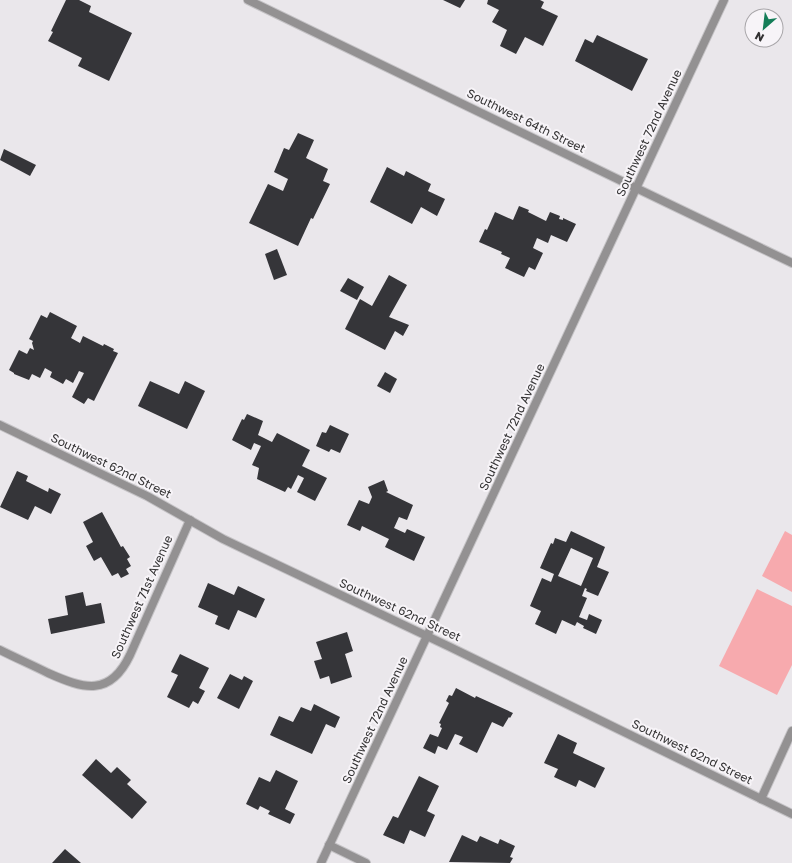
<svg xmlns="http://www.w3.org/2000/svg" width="792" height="863" viewBox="0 0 792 863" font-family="'Golos Text',sans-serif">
	<rect width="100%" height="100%" fill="#eae7eb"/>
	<g fill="#f7aaae">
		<polygon points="785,531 792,535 792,592 762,576"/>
		<polygon points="757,589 792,606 792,665 777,695 719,666"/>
	</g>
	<g fill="#353539" fill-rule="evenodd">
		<polygon points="66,0 79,0 91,6 89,12 132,33 109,81 78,66 82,58 48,41 53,32 51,31"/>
		<polygon points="443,0 465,0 460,8"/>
		<polygon points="488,0 540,0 544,2 541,8 558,16 543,46 525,37 516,54 500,46 507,30 492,22 499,10 487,4"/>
		<polygon points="597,35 648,59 632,91 575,61 585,39 593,43"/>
		<polygon points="298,133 314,140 306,158 328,169 323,181 330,184 313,219 311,218 298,246 249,223 268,184 283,191 288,179 274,172 284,148 289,150"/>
		<polygon points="4,149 36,165 30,176 0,160"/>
		<polygon points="387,167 404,176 406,171 431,184 428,191 445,199 437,216 421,207 412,224 370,202"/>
		<polygon points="519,206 529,210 528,212 546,221 550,212 560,216 559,219 563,220 563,218 576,224 567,242 551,235 548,243 537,238 533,248 543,253 535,270 529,267 524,277 505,268 510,258 501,254 502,252 479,242 485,229 487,230 495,212 513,220"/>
		<polygon points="277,249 287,275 274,280 265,254"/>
		<polygon points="389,275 407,285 389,317 409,325 403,336 395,331 385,350 345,329 360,299 372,306"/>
		<polygon points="348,278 364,287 357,300 340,291"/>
		<polygon points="50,312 77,326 71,338 80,343 83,336 103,346 104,344 114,349 113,351 118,353 94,401 88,398 84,404 72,397 84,373 79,371 73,383 66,379 63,384 50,377 52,372 45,368 40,378 32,374 29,380 14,374 14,373 9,370 19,350 27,354 30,348 34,350 32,343 33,341 29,339 41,315 47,318"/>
		<polygon points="385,372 397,379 390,393 377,386"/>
		<polygon points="150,381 179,394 185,381 205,391 187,429 138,406"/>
		<polygon points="247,414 263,421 258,435 272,442 277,433 310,450 302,466 327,478 315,501 297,492 304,478 298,475 291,489 288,487 285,492 257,479 259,468 252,465 261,446 254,443 251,450 232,440 242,419 244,420"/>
		<polygon points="330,425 349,434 340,453 331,449 329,452 316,446 322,432 326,433"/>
		<polygon points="17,471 28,476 26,481 48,492 49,488 61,494 51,514 35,506 28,520 0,507"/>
		<polygon points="384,480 388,491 386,492 413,505 407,520 399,517 394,528 405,533 407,529 425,537 414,561 385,547 389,539 362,526 360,531 347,525 359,500 369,504 372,497 368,487"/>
		<polygon points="102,512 121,547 123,546 130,557 127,559 131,566 126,569 129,574 121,578 118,573 112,576 101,557 94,561 86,546 93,542 83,522"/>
		<path d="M571,531L605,547L597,567L609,572L598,596L586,591L587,589L585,588L582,596L587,598L579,617L587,620L589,614L602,620L596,634L583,628L584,626L577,622L575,626L562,620L556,634L535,624L541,611L530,606L542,578L551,582L554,574L540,568L551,543L553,544L555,538L566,542ZM571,548L593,558L581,586L558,576Z"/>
		<polygon points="208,583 234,595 238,586 265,599 256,618 238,610 229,630 215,624 218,616 198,607"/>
		<polygon points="83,592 86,606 101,603 105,623 51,634 48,619 68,615 65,596"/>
		<polygon points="347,632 353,651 345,654 352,677 331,684 329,676 320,679 314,661 322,659 316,642"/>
		<polygon points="180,654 209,668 199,688 205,691 198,704 193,701 189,708 167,697 178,675 171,672"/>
		<polygon points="230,674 242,680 244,676 253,681 239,709 217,698"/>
		<polygon points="456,688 475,698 476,696 513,713 510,718 509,717 503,727 492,722 477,753 459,744 463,737 455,734 447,750 438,746 435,754 423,748 430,734 438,737 442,728 440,727 441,724 439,723 449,703 446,701 449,695 452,696"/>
		<polygon points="314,704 340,717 335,728 326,724 312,754 270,735 279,716 293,722 301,707 311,711"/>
		<polygon points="558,734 577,743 573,753 605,768 595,788 579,780 576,787 554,777 558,769 544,763"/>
		<polygon points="96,759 111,773 117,767 131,780 127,784 147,802 132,819 82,775"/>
		<polygon points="276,770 298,781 285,809 295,814 290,824 268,814 270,811 260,806 258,810 246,804 259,777 270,782"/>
		<polygon points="419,776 439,786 427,811 435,815 425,837 410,830 404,844 383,835 393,816 398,818"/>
		<polygon points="462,835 477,842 480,836 498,844 500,839 515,846 510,857 513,858 510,863 449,862"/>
		<polygon points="65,849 81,863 52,863"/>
	</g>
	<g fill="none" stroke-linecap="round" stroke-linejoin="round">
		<g stroke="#c5c3c6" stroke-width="10">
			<polyline id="service" points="761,799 792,731"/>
		</g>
		<g stroke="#c5c3c6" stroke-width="10">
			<g id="minor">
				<polyline points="636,188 792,263"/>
				<polyline points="0,425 147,496 223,539 450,647 792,814"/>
				<path d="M0,650C16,658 32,665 48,673C84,689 110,697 130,655L190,520"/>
				<polyline points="329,845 366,863"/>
			</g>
		</g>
		<g stroke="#c5c3c6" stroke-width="10">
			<g id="tertiary">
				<polyline points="248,0 636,188"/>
				<polyline points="321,863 724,0"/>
			</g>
		</g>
		<use href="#service" stroke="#939192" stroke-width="8"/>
		<use href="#minor" stroke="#939192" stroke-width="8"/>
		<use href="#tertiary" stroke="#939192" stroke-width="8"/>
	</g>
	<g text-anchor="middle" stroke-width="4" stroke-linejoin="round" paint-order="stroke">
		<g font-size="12" fill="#323132" stroke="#f7f4f8">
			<text transform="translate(526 121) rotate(26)" y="4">Southwest 64th Street</text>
			<text transform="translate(649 133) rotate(-65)" y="4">Southwest 72nd Avenue</text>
			<text transform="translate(512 427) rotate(-65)" y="4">Southwest 72nd Avenue</text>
			<text transform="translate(111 466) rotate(26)" y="4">Southwest 62nd Street</text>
			<text transform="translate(142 597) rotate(-66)" y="4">Southwest 71st Avenue</text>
			<text transform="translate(400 610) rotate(25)" y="4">Southwest 62nd Street</text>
			<text transform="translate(375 720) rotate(-65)" y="4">Southwest 72nd Avenue</text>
			<text transform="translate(692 752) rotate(26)" y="4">Southwest 62nd Street</text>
		</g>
	</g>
	<g transform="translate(764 28) rotate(208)"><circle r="19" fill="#f7f4f8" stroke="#a8a6a9"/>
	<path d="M0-3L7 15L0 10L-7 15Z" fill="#147d58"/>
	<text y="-6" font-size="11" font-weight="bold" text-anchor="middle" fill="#323132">N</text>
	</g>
</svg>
